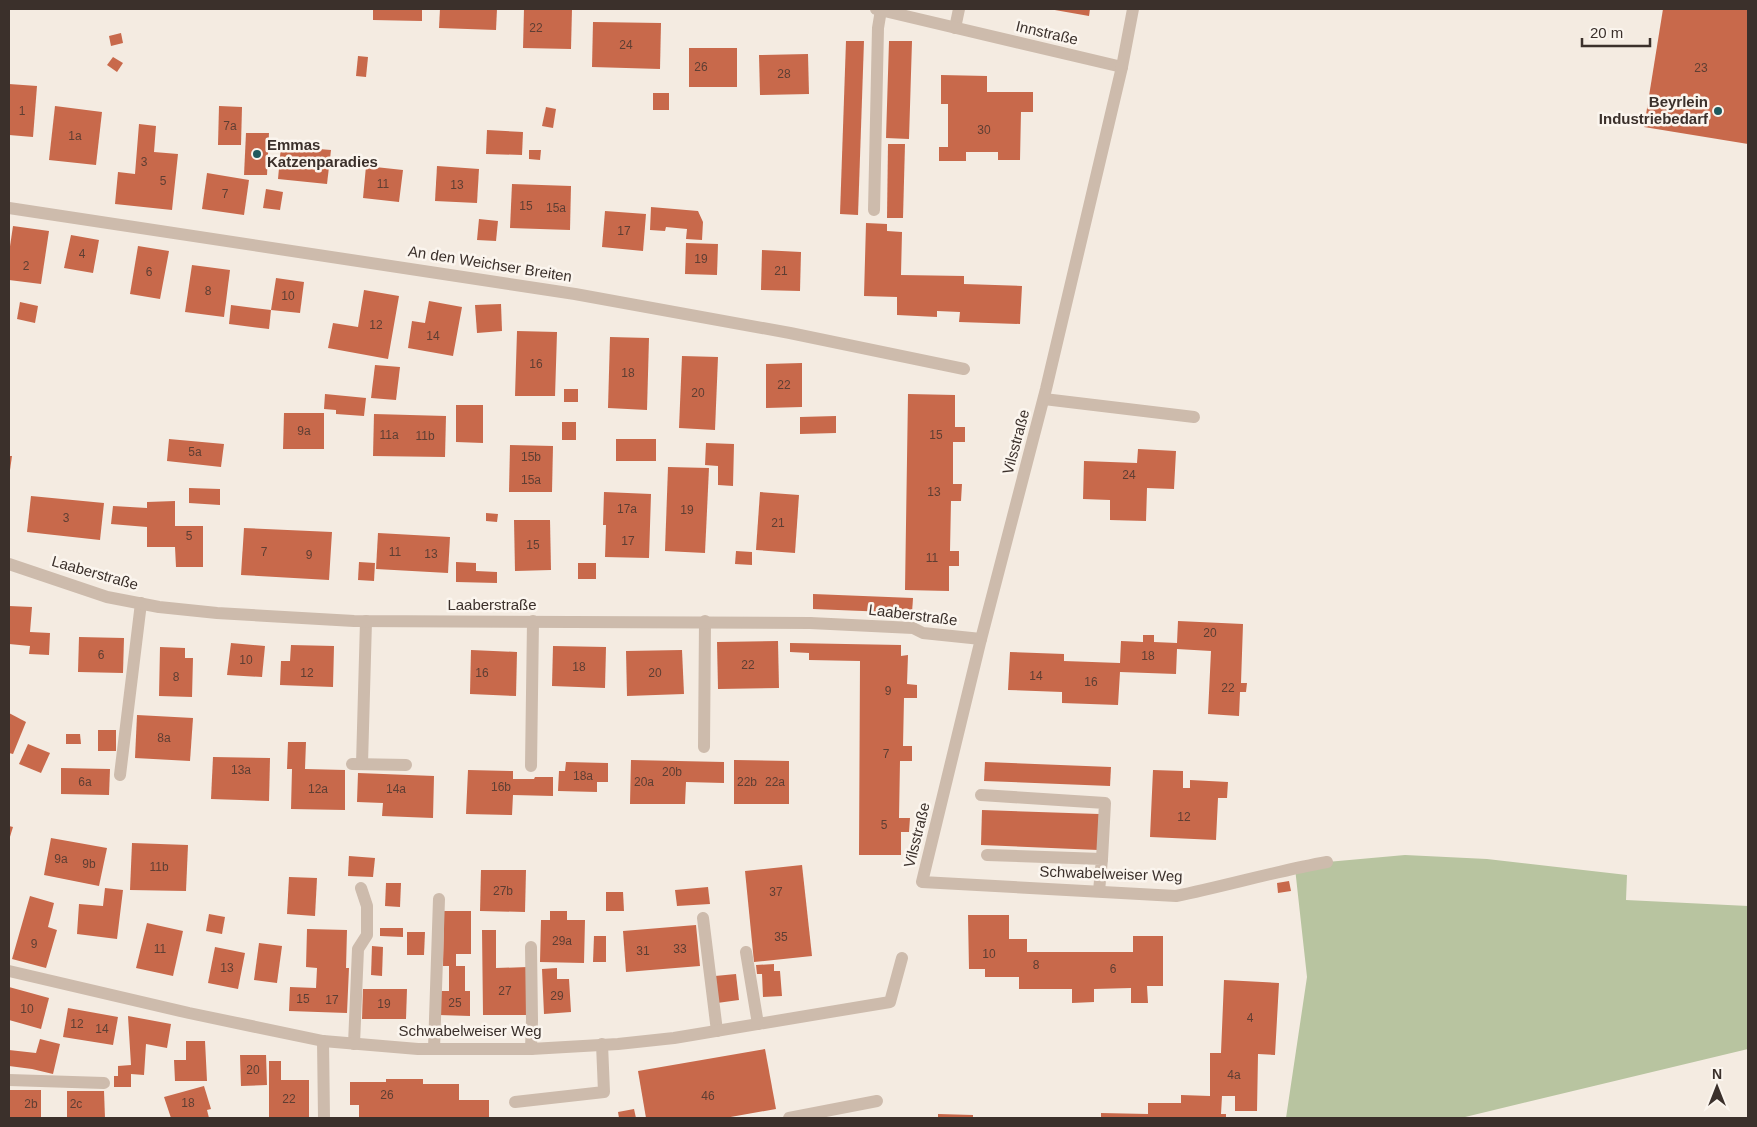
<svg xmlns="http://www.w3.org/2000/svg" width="1757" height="1127" viewBox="0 0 1757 1127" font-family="Helvetica,sans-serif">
	<rect width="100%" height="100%" fill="#f4ebe1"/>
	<polygon fill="#b8c4a0" points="1405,855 1487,859 1627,875 1626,900 1748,906 1748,1049 1461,1118 1286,1118 1307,977 1295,868 1327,862"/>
	<g fill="#c8694b">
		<polygon points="373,9 422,9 422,21 373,20"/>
		<polygon points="440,9 497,9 496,30 439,28"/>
		<polygon points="524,9 572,9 571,49 523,48"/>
		<polygon points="1049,9 1090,9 1089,16"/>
		<polygon points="1663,9 1748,9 1748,144 1644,127"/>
		<polygon points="593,22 661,23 660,69 592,67"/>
		<polygon points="121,33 123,43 111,46 109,36"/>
		<polygon points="846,41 864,41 858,215 840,214"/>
		<polygon points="889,41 912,41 909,139 886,138"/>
		<rect x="689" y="48" width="48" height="39"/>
		<polygon points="808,54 809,94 760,95 759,55"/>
		<polygon points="358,56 368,57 366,77 356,76"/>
		<polygon points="113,57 123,63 117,72 107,65"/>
		<polygon points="941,75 987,76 987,92 1033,92 1033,112 1021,112 1020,160 998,160 998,152 966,152 966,161 939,161 939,147 948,147 948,104 941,104"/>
		<polygon points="9,84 37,86 33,137 9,135"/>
		<rect x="653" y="93" width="16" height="17"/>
		<polygon points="55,106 102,112 96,165 49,160"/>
		<polygon points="219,106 242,107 241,145 218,145"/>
		<polygon points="546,107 556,109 553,128 542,126"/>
		<polygon points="139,124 156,126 154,152 178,154 172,210 115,204 118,172 135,174"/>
		<polygon points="487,130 523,132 522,155 486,154"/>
		<polygon points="246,133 269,133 267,175 244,175"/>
		<polygon points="888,144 905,144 903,218 887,218"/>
		<polygon points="281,146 331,150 327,184 278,179"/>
		<polygon points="529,150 541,150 540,160 529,159"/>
		<polygon points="366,166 403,170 399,202 363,198"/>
		<polygon points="437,166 479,169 477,203 435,201"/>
		<polygon points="207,173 249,180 244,215 202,209"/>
		<polygon points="512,184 571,186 570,230 510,228"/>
		<polygon points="266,189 283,192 280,210 263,208"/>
		<polygon points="651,207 698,211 703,222 702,240 686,239 687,229 666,227 665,231 650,230"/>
		<polygon points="605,211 646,214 643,251 602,247"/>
		<polygon points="479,219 498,221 496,241 477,240"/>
		<polygon points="866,223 887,224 887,231 902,232 901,275 964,276 964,284 1022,286 1020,324 959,322 960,312 937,311 937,317 897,315 897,297 864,296"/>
		<polygon points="13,226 49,231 41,284 9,280 9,253"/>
		<polygon points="71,235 99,240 93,273 64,268"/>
		<polygon points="686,243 718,244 717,275 685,274"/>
		<polygon points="138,246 169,251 160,299 130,294"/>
		<polygon points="762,250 801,252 800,291 761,290"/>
		<polygon points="192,265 230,270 224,317 185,312"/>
		<polygon points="276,278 304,282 300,313 271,310"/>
		<polygon points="364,290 399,296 388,359 328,348 333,323 358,327"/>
		<polygon points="429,301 462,307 453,356 408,348 412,321 425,323"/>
		<polygon points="20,302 38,306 35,323 17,319"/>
		<polygon points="501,304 502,331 477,333 475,305"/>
		<polygon points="231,305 271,310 269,329 229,324"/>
		<polygon points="517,331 557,332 555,396 515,396"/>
		<polygon points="610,337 649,338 647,410 608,408"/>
		<polygon points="682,356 718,357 715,430 679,428"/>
		<polygon points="802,363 802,407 766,408 766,364"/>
		<polygon points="375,365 400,367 396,400 371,398"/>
		<rect x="564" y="389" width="14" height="13"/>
		<polygon points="325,394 366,398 364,416 336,414 336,410 324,409"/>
		<polygon points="908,394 955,395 955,427 965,427 965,442 953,442 953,484 962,484 961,501 951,501 950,551 959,551 959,566 949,566 949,591 905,590"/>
		<polygon points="456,405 483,405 483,443 456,442"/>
		<polygon points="284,413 324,413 324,449 283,449"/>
		<polygon points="374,414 446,416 445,457 373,456"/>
		<polygon points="836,416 836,433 800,434 800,417"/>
		<rect x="562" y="422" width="14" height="18"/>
		<polygon points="169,439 224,444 221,467 167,461"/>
		<rect x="616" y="439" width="40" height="22"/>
		<polygon points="706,443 734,444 733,486 718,485 718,466 705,465"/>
		<polygon points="510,445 553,446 552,492 509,492"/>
		<polygon points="1138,449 1176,451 1174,489 1147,488 1146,521 1110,520 1110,500 1083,499 1084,461 1137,463"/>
		<polygon points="9,456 12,456 10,470 9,470"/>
		<polygon points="668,467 709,468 705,553 665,551"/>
		<polygon points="189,488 220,489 220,505 189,503"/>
		<polygon points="604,492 651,494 649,558 605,557 606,525 603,525"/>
		<polygon points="760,492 799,495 795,553 756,550"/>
		<polygon points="31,496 104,503 100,540 27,532"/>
		<polygon points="175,501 175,526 203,526 203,567 176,567 175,547 147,547 147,527 111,524 113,506 147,508 147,502"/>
		<polygon points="486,513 498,514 497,522 486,521"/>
		<polygon points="514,520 550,520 551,570 515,571"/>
		<polygon points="244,528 332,532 329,580 241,575"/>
		<polygon points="378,533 450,537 448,573 376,569"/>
		<polygon points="736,551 752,552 752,565 735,564"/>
		<polygon points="359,562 375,563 374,581 358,580"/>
		<polygon points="456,562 476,563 476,571 497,572 497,583 456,582"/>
		<rect x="578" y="563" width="18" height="16"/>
		<polygon points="813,594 913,598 912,613 813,609"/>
		<polygon points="9,606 32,607 30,632 50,633 49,655 29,654 30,646 9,644"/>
		<polygon points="1178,621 1243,624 1241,683 1247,683 1246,692 1240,692 1239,716 1208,714 1211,651 1177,649 1176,674 1120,672 1118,705 1062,703 1062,692 1008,690 1010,652 1064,654 1064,661 1120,663 1121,641 1143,642 1143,635 1154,635 1154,642 1177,643"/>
		<polygon points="79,637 124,638 123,673 78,672"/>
		<polygon points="778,641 779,688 718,689 717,642"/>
		<polygon points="231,643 265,646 262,677 227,675"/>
		<polygon points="790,643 901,645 901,656 908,655 907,684 917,685 917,698 904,698 903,746 912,746 912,761 900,761 899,818 910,818 909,832 901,832 901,855 859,855 860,661 809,660 809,653 790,652"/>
		<polygon points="291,645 334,646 333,687 280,685 281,661 290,661"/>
		<polygon points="553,646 606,647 605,688 552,686"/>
		<polygon points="160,647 185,648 185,658 193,658 192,697 159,696"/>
		<polygon points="471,650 517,652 516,696 470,694"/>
		<polygon points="682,650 684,694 627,696 626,651"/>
		<polygon points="9,713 26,722 13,754 9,753"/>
		<polygon points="137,715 193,718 190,761 135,758"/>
		<rect x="98" y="730" width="18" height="21"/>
		<polygon points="66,734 80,734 81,744 66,744"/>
		<polygon points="288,742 306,742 305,769 345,770 345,810 291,809 292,769 287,769"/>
		<polygon points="28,744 50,753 41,773 19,764"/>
		<polygon points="213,757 270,758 269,801 211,799"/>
		<polygon points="631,760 724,762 724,783 686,782 685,804 630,804"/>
		<polygon points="734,760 789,761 789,804 734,804"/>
		<polygon points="566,762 608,763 608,782 597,782 597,792 558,791 559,771 565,771"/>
		<polygon points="985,762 1111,767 1110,786 984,781"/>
		<polygon points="61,768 110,769 109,795 61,794"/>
		<polygon points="468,770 513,771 513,779 534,779 535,777 553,777 553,796 513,795 512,815 466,814"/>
		<polygon points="1153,770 1183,771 1183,788 1190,788 1190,780 1228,782 1227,798 1218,798 1216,840 1150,837"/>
		<polygon points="358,773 434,776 433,818 382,816 383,803 357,802"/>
		<polygon points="982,810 1099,814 1098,850 981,845"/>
		<polygon points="9,826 13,827 9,840"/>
		<polygon points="51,838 107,848 99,886 44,875"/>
		<polygon points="132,843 188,845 186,891 130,890"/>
		<polygon points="349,856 375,858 373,877 348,876"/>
		<polygon points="802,865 812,956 754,962 745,871"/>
		<polygon points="481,870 526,870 525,912 480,911"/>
		<polygon points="289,877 317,878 315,916 287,914"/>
		<polygon points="1289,881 1291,891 1278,893 1277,883"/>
		<polygon points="386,883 401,883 400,907 385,906"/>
		<polygon points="708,887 710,904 677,906 675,890"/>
		<polygon points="105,888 123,890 117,939 77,934 79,904 103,906"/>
		<polygon points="606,892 623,892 624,911 606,911"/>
		<polygon points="30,896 54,903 48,927 57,930 46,968 12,959"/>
		<polygon points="444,911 471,911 471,954 456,954 456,966 465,966 465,991 470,991 470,1016 439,1015 439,991 449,991 449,966 443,966"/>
		<polygon points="550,911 567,911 567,920 585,920 584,963 540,962 541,920 550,920"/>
		<polygon points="209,914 225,917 222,934 206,931"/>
		<polygon points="968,915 1009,915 1009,939 1027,939 1027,952 1133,952 1133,936 1163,936 1163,986 1147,986 1148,1003 1131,1003 1131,988 1094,989 1094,1002 1072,1003 1072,989 1019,989 1019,977 985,977 985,969 969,969"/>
		<polygon points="147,923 183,931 173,976 136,968"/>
		<polygon points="696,925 700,966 626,972 623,931"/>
		<polygon points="380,928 403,928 403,937 380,936"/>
		<polygon points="307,929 347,930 346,968 349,968 347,1013 289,1011 290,987 316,988 317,968 306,967"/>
		<polygon points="482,930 496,930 496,968 528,967 529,1015 483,1015"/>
		<polygon points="407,932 425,932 424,955 407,955"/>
		<polygon points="594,936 606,936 606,962 593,962"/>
		<polygon points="259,943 282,946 277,983 254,980"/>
		<polygon points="372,946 383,947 382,976 371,975"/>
		<polygon points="215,947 245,953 238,989 208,983"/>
		<polygon points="774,964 774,971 780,971 782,996 763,997 762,974 757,974 756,965"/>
		<polygon points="557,968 557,979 569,979 571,1012 544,1014 542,969"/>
		<polygon points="736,974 739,1000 717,1003 715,976"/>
		<polygon points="1224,980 1279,983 1275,1055 1258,1054 1257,1111 1235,1111 1235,1096 1222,1096 1221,1114 1226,1114 1226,1118 1101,1118 1101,1113 1148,1114 1148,1103 1181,1103 1181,1095 1210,1096 1210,1053 1221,1053"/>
		<polygon points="9,987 49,998 41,1029 9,1020"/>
		<polygon points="363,989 407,989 406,1019 362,1019"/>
		<polygon points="68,1008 118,1017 113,1045 63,1037"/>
		<polygon points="128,1016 171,1024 167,1048 146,1044 144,1075 131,1074 131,1087 114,1087 114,1076 118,1076 118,1066 131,1065"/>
		<polygon points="40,1039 60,1044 53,1074 32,1069 9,1066 9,1050 36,1053"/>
		<polygon points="186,1041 205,1041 207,1081 175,1081 174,1060 186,1060"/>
		<polygon points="765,1049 776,1109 725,1118 646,1118 638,1071"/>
		<polygon points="240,1055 266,1055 267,1085 241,1086"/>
		<polygon points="269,1061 281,1061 281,1080 309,1080 309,1118 269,1118"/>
		<polygon points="386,1079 423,1079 423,1084 459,1084 459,1100 489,1100 489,1118 359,1118 359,1105 350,1105 350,1082 386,1082"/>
		<polygon points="204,1086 211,1109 207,1110 209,1118 171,1118 164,1097"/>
		<rect x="9" y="1090" width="32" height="28"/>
		<polygon points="67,1091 104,1091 105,1118 67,1118"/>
		<polygon points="634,1109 636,1118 619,1118 618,1112"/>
		<polygon points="938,1114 973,1115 973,1118 938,1118"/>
	</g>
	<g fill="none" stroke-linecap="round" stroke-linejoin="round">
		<g stroke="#cdbbac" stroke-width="12">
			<polyline points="955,28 959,9"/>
			<polyline points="874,210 878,28 881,10"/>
			<polyline points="1044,399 1194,417"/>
			<polyline points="810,623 913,628 923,633 981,639"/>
			<polyline points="704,747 705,621"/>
			<polyline points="352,764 406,765"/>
			<polyline points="362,764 366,621"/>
			<polyline points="531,766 533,621"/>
			<polyline points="120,775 141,603"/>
			<polyline points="981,795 1105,803 1102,859"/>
			<polyline points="987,855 1102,859 1099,891"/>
			<polyline points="703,918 717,1031"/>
			<polyline points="746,952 758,1024"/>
			<polyline points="323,1041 324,1118"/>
			<polyline points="354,1044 358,949 367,935 367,906 361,888"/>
			<polyline points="434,1049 439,899"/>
			<polyline points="531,1049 532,1020 531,947"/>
			<polyline points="9,1080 104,1083"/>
			<polyline points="515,1102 604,1092 602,1044"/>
			<polyline points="789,1118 877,1101"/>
		</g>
		<g stroke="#cdbbac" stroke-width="12">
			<polyline points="876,9 1122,67"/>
			<path d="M1133,9L1122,67L1046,389L980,643L922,882L1176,896C1226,886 1276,871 1327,862"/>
			<polyline points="9,208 575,294 790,333 964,369"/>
			<polyline points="9,564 107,597 159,607 217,613 354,621 810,623"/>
			<polyline points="9,971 189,1013 323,1041 418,1049 531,1049 618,1044 674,1038 890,1002 902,958"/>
		</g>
	</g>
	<g fill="#1f5a5e" stroke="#fbf5ee" stroke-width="2">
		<circle cx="1718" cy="111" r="5"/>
		<circle cx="257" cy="154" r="5"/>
	</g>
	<g text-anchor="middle" stroke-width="5" stroke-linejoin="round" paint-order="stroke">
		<g font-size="12" fill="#5e3e33">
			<text x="536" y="32">22</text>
			<text x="626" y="49">24</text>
			<text x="701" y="71">26</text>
			<text x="1701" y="72">23</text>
			<text x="784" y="78">28</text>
			<text x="22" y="115">1</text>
			<text x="230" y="130">7a</text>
			<text x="984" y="134">30</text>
			<text x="75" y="140">1a</text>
			<text x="144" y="166">3</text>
			<text x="163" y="185">5</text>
			<text x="383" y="188">11</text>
			<text x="457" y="189">13</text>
			<text x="225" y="198">7</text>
			<text x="526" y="210">15</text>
			<text x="556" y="212">15a</text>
			<text x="624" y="235">17</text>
			<text x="82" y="258">4</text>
			<text x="701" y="263">19</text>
			<text x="26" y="270">2</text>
			<text x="781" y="275">21</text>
			<text x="149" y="276">6</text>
			<text x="208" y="295">8</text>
			<text x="288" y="300">10</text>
			<text x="376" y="329">12</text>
			<text x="433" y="340">14</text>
			<text x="536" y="368">16</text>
			<text x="628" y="377">18</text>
			<text x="784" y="389">22</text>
			<text x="698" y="397">20</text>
			<text x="304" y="435">9a</text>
			<text x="389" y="439">11a</text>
			<text x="936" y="439">15</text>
			<text x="425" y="440">11b</text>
			<text x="195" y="456">5a</text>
			<text x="531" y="461">15b</text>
			<text x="1129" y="479">24</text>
			<text x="531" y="484">15a</text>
			<text x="934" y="496">13</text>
			<text x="627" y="513">17a</text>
			<text x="687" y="514">19</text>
			<text x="66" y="522">3</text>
			<text x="778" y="527">21</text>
			<text x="189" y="540">5</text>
			<text x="628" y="545">17</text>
			<text x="533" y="549">15</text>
			<text x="264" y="556">7</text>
			<text x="395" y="556">11</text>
			<text x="431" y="558">13</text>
			<text x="309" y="559">9</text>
			<text x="932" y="562">11</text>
			<text x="1210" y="637">20</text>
			<text x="101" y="659">6</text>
			<text x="1148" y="660">18</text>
			<text x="246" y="664">10</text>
			<text x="748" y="669">22</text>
			<text x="579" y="671">18</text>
			<text x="307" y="677">12</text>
			<text x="482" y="677">16</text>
			<text x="655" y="677">20</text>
			<text x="1036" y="680">14</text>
			<text x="176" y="681">8</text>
			<text x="1091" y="686">16</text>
			<text x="1228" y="692">22</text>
			<text x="888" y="695">9</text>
			<text x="164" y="742">8a</text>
			<text x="886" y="758">7</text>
			<text x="241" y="774">13a</text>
			<text x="672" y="776">20b</text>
			<text x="583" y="780">18a</text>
			<text x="85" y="786">6a</text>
			<text x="644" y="786">20a</text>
			<text x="747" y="786">22b</text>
			<text x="775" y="786">22a</text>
			<text x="501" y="791">16b</text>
			<text x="318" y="793">12a</text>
			<text x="396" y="793">14a</text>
			<text x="1184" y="821">12</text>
			<text x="884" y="829">5</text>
			<text x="61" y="863">9a</text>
			<text x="89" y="868">9b</text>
			<text x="159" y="871">11b</text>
			<text x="503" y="895">27b</text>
			<text x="776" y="896">37</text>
			<text x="781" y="941">35</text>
			<text x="562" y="945">29a</text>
			<text x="34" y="948">9</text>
			<text x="160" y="953">11</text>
			<text x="680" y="953">33</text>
			<text x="643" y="955">31</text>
			<text x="989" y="958">10</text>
			<text x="1036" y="969">8</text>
			<text x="227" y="972">13</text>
			<text x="1113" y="973">6</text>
			<text x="505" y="995">27</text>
			<text x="557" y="1000">29</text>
			<text x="303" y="1003">15</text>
			<text x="332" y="1004">17</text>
			<text x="455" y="1007">25</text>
			<text x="384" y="1008">19</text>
			<text x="27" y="1013">10</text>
			<text x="1250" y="1022">4</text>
			<text x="77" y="1028">12</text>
			<text x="102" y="1033">14</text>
			<text x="253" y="1074">20</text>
			<text x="1234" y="1079">4a</text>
			<text x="387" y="1099">26</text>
			<text x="708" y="1100">46</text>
			<text x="289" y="1103">22</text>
			<text x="188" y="1107">18</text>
			<text x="31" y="1108">2b</text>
			<text x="76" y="1108">2c</text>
		</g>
		<g font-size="15" fill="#3b302b" stroke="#fbf5ee">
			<text transform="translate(1047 33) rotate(13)" y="5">Innstraße</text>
			<text transform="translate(490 264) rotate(9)" y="5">An den Weichser Breiten</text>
			<text transform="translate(1016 442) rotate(-75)" y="5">Vilsstraße</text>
			<text transform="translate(95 573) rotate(16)" y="5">Laaberstraße</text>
			<text x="492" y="610">Laaberstraße</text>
			<text transform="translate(913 615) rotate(7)" y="5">Laaberstraße</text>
			<text transform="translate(917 835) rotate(-76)" y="5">Vilsstraße</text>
			<text transform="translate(1111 874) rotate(2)" y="5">Schwabelweiser Weg</text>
			<text x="470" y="1036">Schwabelweiser Weg</text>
		</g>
		<g font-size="15" font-weight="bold" fill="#3b302b" stroke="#fbf5ee" text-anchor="end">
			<text x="1708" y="107">Beyrlein<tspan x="1708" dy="17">Industriebedarf</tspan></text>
			<text x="267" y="150" text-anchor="start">Emmas<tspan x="267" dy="17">Katzenparadies</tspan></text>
		</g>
	</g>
	<rect width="1757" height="1127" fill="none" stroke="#3b302b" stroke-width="20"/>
	<g transform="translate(1717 1087)" stroke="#fbf5ee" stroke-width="4" paint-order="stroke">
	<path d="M0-4L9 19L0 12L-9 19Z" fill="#3b302b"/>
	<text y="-8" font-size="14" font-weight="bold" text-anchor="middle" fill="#3b302b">N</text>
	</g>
	<path d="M1582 38v8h68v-8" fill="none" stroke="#3b302b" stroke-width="2.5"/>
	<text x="1590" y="38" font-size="15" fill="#3b302b" stroke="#fbf5ee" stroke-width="4" paint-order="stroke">20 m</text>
</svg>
